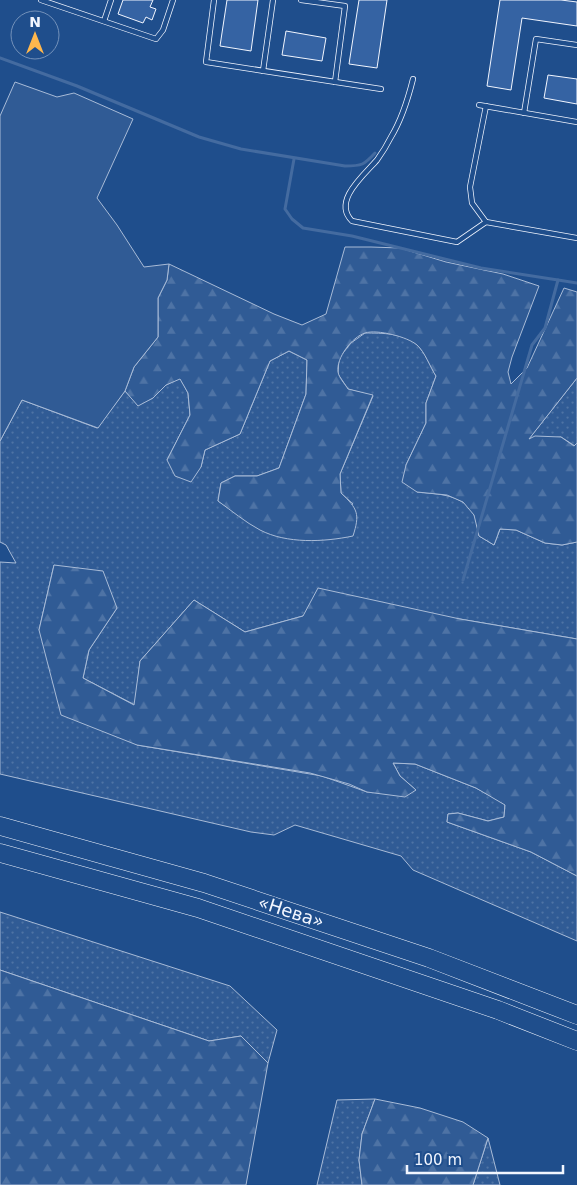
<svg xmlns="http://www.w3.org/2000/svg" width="577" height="1185" viewBox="0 0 577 1185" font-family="'DejaVu Sans',sans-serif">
	<defs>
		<pattern id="grass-dots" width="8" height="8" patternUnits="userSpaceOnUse" patternTransform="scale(1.25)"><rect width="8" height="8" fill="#305b95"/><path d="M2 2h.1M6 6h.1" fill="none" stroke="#4e73a5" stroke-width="1.8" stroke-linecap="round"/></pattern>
		<pattern id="forest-firs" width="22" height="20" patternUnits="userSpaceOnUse" patternTransform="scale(1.25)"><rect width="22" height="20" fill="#305b95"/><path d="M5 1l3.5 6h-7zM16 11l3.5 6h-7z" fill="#4e73a5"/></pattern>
	</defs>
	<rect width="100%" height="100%" fill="#1f4e8c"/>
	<g fill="url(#grass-dots)" stroke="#a8bbd7">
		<path d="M365,333C382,333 404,333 417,345C425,352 430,366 436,376L426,403V423L406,465L417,492C437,494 466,494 475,517C477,523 478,530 479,536L494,545L500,529L516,530L545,543L562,545L577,542V639L460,619L303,616L245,632L194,600L140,661L135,705L83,678L89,650L117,608L54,565L39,630L137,745L322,776L367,792L416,790L400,776L393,763L415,764L476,788L505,804L504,817L488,821L458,813L448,814L447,822L531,852L577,876V941L413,870L401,856L295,825L274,835L251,832L0,774V562L16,563L6,545L0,542V441L22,400L97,428L125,391L138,405L153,398L166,385L180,378L188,393L190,415L167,460L201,467L205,450L240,434L270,361L289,351L307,360L306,394L279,468L257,476H235L221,483L218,501L261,530L280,536L353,504L341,493L340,474L373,396L348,389L338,374L339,358L351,343Z"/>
		<polygon points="577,378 577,443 575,446 561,437 528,440"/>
		<polygon points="0,912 230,986 277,1030 268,1063 241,1036 209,1041 0,970"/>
		<polygon points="375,1099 362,1134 359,1160 362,1185 317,1185 337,1100"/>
		<polygon points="488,1138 500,1185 473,1185"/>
	</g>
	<g fill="url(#forest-firs)" stroke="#a8bbd7">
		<path d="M345,247H371L400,248L446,262L503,274L539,286L512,357L508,372L511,384L527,368L564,288L577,292V378L529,439L535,436L561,437L574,446L577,443V542L562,545L545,543L516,530L500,529L494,545L479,536L474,515L463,502L447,495L417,492L402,482L406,465L426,423V403L436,376C430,367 425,352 417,345C408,337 377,329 365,333C352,337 336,358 338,372C339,378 345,384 348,389L373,395L340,474L341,493C358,509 360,514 353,536C324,542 287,544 260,530C245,522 232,511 218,501L221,483L235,476H257L279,468L306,394L307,360L289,351L270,361L240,434L205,450L201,467L191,482L175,476L167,460L190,415L188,393L180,379L166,385L153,398L138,406L125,391L134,367L158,337V298L167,280L169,264L274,314L302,325L326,314Z"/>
		<polygon points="54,565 103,571 117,608 89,650 83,678 134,705 140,661 194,600 245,632 303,616 318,588 460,619 577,639 577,876 531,852 447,822 448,814 458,813 488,821 504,817 505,805 476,788 415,764 393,763 400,776 416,790 405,797 367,792 349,784 310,773 137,745 61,715 39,630"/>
		<polygon points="0,970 209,1041 241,1036 268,1063 246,1185 0,1185"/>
		<polygon points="375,1099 420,1108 463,1122 488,1138 473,1185 362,1185 359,1160 362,1134"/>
	</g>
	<polygon fill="#305b95" stroke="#a8bbd7" points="15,82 57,97 74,93 133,119 97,198 117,225 144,267 169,264 167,280 158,298 158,337 134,367 125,391 98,428 22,400 0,441 0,116"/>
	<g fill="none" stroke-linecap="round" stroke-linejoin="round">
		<g stroke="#446ba0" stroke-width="3">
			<path d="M0,58L77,86L199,137L241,149L345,166C362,166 364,165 375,153"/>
			<polyline points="294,159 285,209 292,219 303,228 352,236 481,268 558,280"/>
			<polyline points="463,580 532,345 545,328 558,280 577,283"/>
		</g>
	</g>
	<g fill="#3563a3" stroke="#f2f6ff">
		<polygon points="123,0 153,0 150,7 156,9 152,20 146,17 143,23 118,14"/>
		<polygon points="227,0 258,0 251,51 220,46"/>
		<polygon points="359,0 387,0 377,68 349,64"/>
		<polygon points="500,0 561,0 577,2 577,26 522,18 511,90 487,86"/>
		<polygon points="286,31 326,38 322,61 282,55"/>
		<polygon points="548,75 577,79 577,104 544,98"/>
	</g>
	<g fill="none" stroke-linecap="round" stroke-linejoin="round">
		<g stroke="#f2f6ff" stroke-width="6">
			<g id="lane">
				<polyline points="41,0 156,39 163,30 173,0"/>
				<polyline points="214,0 206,62 381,89"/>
				<polyline points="301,0 345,6 335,82"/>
				<polyline points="104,21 111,0"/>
				<polyline points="263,71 273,0"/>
				<path d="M413,79C408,99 402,119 391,137C387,145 382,153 377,160C364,175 332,201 352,221L457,242L486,222"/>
				<polyline points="479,105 577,122"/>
				<polyline points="486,106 470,187 472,203 486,222 577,238"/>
				<polyline points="524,113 536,39 577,45"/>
			</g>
		</g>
		<g stroke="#f2f6ff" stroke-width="19">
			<g id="highway">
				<polyline points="0,826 204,883 429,958 577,1015"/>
				<polyline points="0,853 198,908 498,1010 577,1041"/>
			</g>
		</g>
		<use href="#lane" stroke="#1f4e8c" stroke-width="4.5"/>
		<use href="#highway" stroke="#1f4e8c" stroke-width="18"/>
	</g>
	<g text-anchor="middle" stroke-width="4" stroke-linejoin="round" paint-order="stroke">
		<g font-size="18" fill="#f2f6ff" stroke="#1f4e8c">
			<text transform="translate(291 912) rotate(18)" y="6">«Нева»</text>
		</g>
	</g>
	<g transform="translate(35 35)"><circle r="24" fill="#1f4e8c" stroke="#7391ba"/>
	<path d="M0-4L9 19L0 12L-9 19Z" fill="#ffb74d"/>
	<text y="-8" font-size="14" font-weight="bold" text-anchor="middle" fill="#f2f6ff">N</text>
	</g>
	<path d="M407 1165v8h156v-8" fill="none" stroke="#f2f6ff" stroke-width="2.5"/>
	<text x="414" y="1165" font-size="15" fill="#f2f6ff" stroke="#1f4e8c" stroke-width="4" paint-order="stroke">100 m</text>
</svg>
